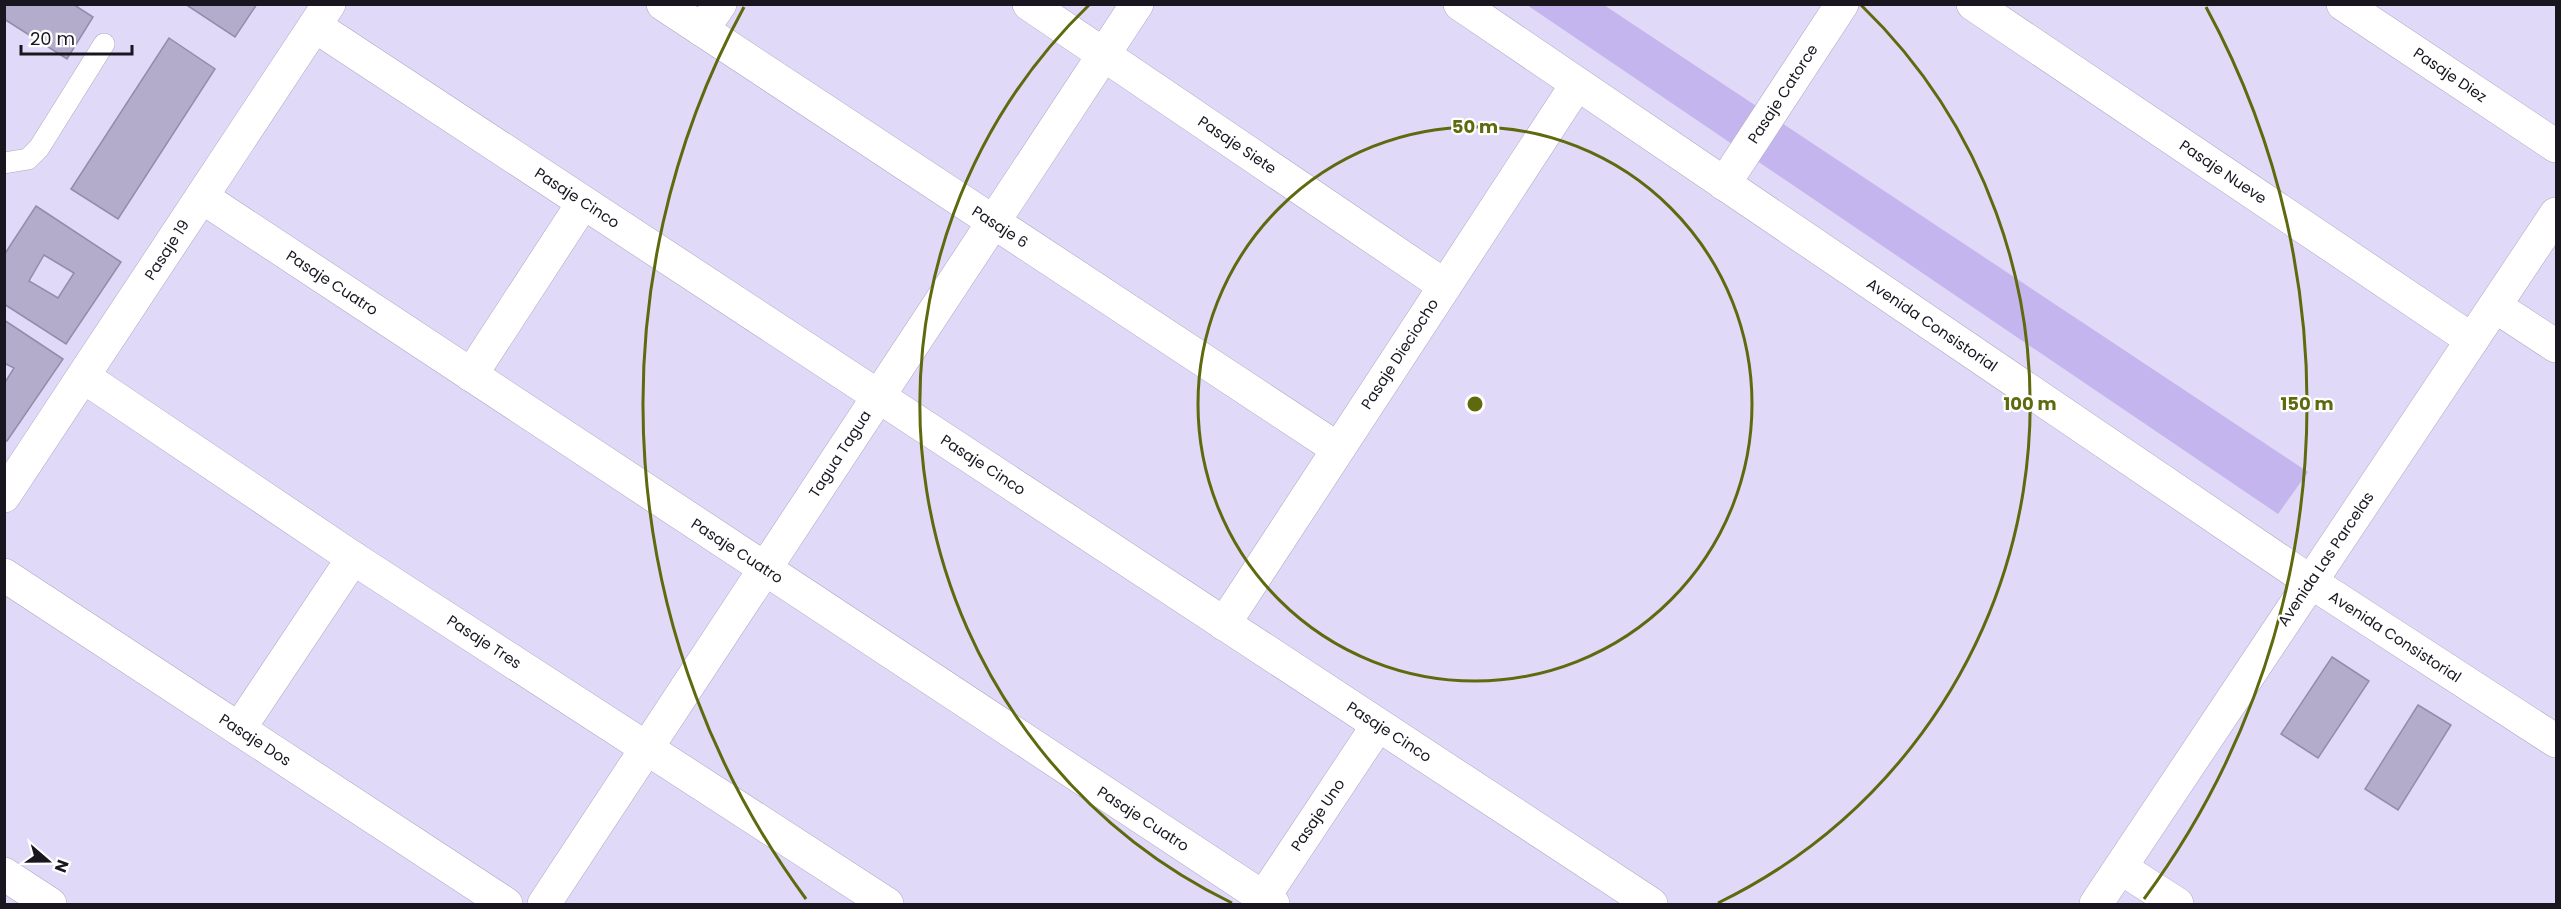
<svg xmlns="http://www.w3.org/2000/svg" width="2561" height="909" viewBox="0 0 2561 909" font-family="Poppins,sans-serif">
	<rect width="100%" height="100%" fill="#e0d9f7"/>
	<polygon fill="#c4b5ee" points="1527,5 1604,5 2308,472 2278,514"/>
	<g fill="#b3acca" stroke="#948da9" stroke-width="1.5" fill-rule="evenodd">
		<polygon points="4,4 73,4 93,17 67,59 4,19"/>
		<polygon points="185,4 257,4 235,37"/>
		<polygon points="169,38 215,69 118,219 71,189"/>
		<path d="M36,206L121,262L66,344L4,304V255ZM44,255L74,273L58,298L29,281Z"/>
		<polygon points="4,320 63,359 7,441 4,439 4,384 14,368 4,363"/>
		<polygon points="2332,657 2369,681 2318,758 2281,734"/>
		<polygon points="2418,705 2451,725 2398,810 2365,789"/>
	</g>
	<g fill="none" stroke-linecap="round" stroke-linejoin="round">
		<g stroke="#aea7c4" stroke-width="22">
			<polyline id="lane" points="4,163 28,159 39,148 104,44"/>
		</g>
		<g stroke="#aea7c4" stroke-width="34">
			<g id="street">
				<polyline points="663,4 1338,449"/>
				<polyline points="1029,4 1445,286"/>
				<polyline points="1973,4 2472,340"/>
				<polyline points="2343,4 2556,146"/>
				<polyline points="315,26 1651,904"/>
				<polyline points="702,30 720,4"/>
				<polyline points="1724,184 1842,4"/>
				<polyline points="202,197 1273,904"/>
				<polyline points="2495,306 2556,346"/>
				<polyline points="471,375 583,203"/>
				<polyline points="84,377 353,558 887,904"/>
				<polyline points="4,496 329,4"/>
				<polyline points="4,575 506,904"/>
				<polyline points="1224,624 1577,84"/>
				<polyline points="239,729 353,558"/>
				<polyline points="2121,868 2177,904"/>
				<polyline points="544,904 1137,4"/>
				<polyline points="1259,904 1378,725"/>
			</g>
		</g>
		<g stroke="#aea7c4" stroke-width="34">
			<g id="secondary">
				<polyline points="1460,4 2311,582 2556,741"/>
				<polyline points="4,874 50,904"/>
				<polyline points="2096,904 2556,214"/>
			</g>
		</g>
		<use href="#lane" stroke="#fff" stroke-width="21"/>
		<use href="#street" stroke="#fff" stroke-width="33"/>
		<use href="#secondary" stroke="#fff" stroke-width="33"/>
	</g>
	<g fill="none" stroke="#5f690d" stroke-width="3">
		<circle cx="1475" cy="404" r="277"/>
		<path d="M1232 903A555 555 0 0 1 1089 5M1861 5A555 555 0 0 1 1718 903"/>
		<path d="M806 899A832 832 0 0 1 744 7M2206 7A832 832 0 0 1 2144 899"/>
	</g>
	<g text-anchor="middle" stroke-width="4.5" stroke-linejoin="round" paint-order="stroke">
		<g font-size="15" fill="#191620" stroke="#fff">
			<text transform="translate(2450 75) rotate(34)" y="5">Pasaje Diez</text>
			<text transform="translate(1783 94) rotate(-57)" y="5">Pasaje Catorce</text>
			<text transform="translate(1237 145) rotate(34)" y="5">Pasaje Siete</text>
			<text transform="translate(2223 172) rotate(34)" y="5">Pasaje Nueve</text>
			<text transform="translate(577 198) rotate(33)" y="5">Pasaje Cinco</text>
			<text transform="translate(1000 227) rotate(33)" y="5">Pasaje 6</text>
			<text transform="translate(167 250) rotate(-57)" y="5">Pasaje 19</text>
			<text transform="translate(332 283) rotate(33)" y="5">Pasaje Cuatro</text>
			<text transform="translate(1932 325) rotate(34)" y="5">Avenida Consistorial</text>
			<text transform="translate(1400 354) rotate(-57)" y="5">Pasaje Dieciocho</text>
			<text transform="translate(840 454) rotate(-57)" y="5">Tagua Tagua</text>
			<text transform="translate(983 465) rotate(33)" y="5">Pasaje Cinco</text>
			<text transform="translate(737 551) rotate(33)" y="5">Pasaje Cuatro</text>
			<text transform="translate(2326 559) rotate(-56)" y="5">Avenida Las Parcelas</text>
			<text transform="translate(2395 637) rotate(33)" y="5">Avenida Consistorial</text>
			<text transform="translate(484 642) rotate(33)" y="5">Pasaje Tres</text>
			<text transform="translate(1389 732) rotate(33)" y="5">Pasaje Cinco</text>
			<text transform="translate(255 740) rotate(33)" y="5">Pasaje Dos</text>
			<text transform="translate(1318 815) rotate(-56)" y="5">Pasaje Uno</text>
			<text transform="translate(1143 819) rotate(33)" y="5">Pasaje Cuatro</text>
		</g>
	</g>
	<circle cx="1475" cy="404" r="9" fill="#5f690d" stroke="#fff" stroke-width="3"/>
	<g font-size="18" text-anchor="middle" font-weight="bold" fill="#5f690d" stroke="#fff" stroke-width="4.5" stroke-linejoin="round" paint-order="stroke">
		<text x="1475" y="133">50 m</text>
		<text x="2030" y="410">100 m</text>
		<text x="2307" y="410">150 m</text>
	</g>
	<rect width="2561" height="909" fill="none" stroke="#191620" stroke-width="12"/>
	<g transform="translate(48 861) rotate(110)" stroke="#ffffff" stroke-width="4.5" paint-order="stroke">
	<path d="M0-4.5L10 22L0 15L-10 22Z" fill="#191620"/>
	<text y="-9" font-size="16" font-weight="bold" text-anchor="middle" fill="#191620">N</text>
	</g>
	<path d="M21 45v9h111v-9" fill="none" stroke="#191620" stroke-width="3"/>
	<text x="30" y="45" font-size="18" fill="#191620" stroke="#ffffff" stroke-width="4.5" paint-order="stroke">20 m</text>
</svg>
